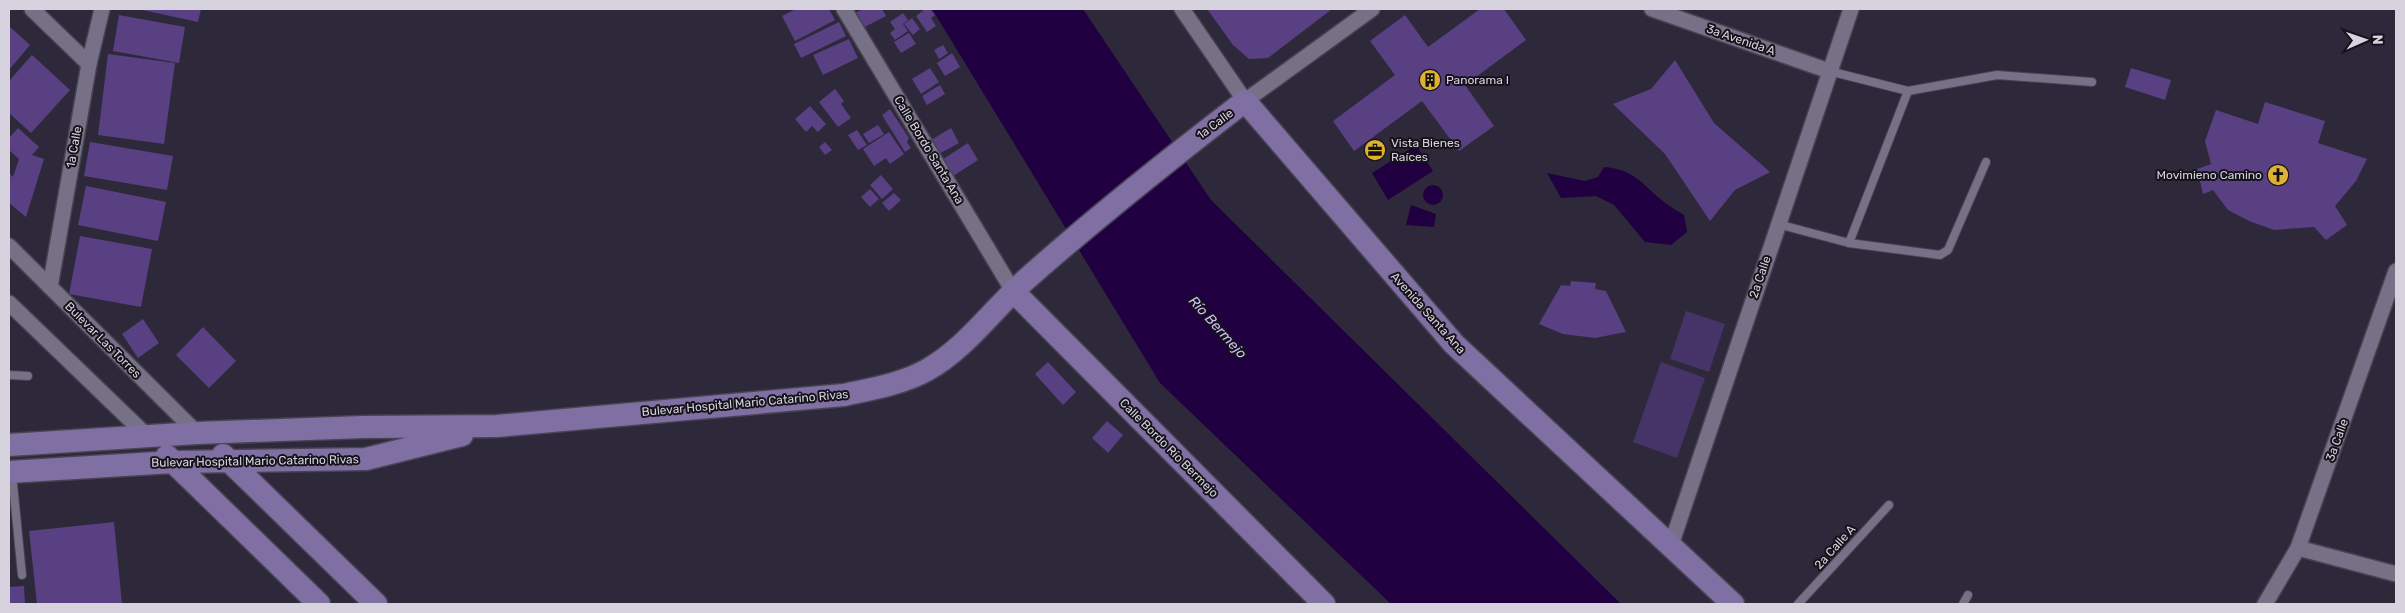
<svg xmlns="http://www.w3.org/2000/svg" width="2405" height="613" viewBox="0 0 2405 613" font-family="Rubik,sans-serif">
	<rect width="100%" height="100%" fill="#2d283a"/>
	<g fill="#463468">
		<polygon points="1686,311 1725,324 1709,372 1670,359"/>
		<polygon points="1661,362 1705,378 1677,458 1633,442"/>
	</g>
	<g fill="#200041">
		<polygon points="932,9 1083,9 1211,200 1621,604 1391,604 1160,383"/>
		<polygon points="1416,145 1433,171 1388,200 1372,173"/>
		<path d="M1604,167C1634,169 1643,185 1664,202C1670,207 1678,211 1684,215L1687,232L1671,245L1645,242L1614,205L1596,196L1561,198L1547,173L1585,181L1598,177Z"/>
		<circle cx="1433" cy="195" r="10"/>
		<polygon points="1411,205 1436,214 1434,227 1406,225"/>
	</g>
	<g fill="#584083">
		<polygon points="138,9 201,9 198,22"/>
		<polygon points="796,9 829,9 835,20 795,41 782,16"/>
		<polygon points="863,9 882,9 886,16 861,29 852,14"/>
		<polygon points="925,9 930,9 935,15 931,18 936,26 927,32 916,16"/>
		<polygon points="1207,9 1332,9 1268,58 1249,59 1233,45"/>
		<polygon points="1480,9 1504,9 1526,40 1465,85 1494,126 1459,151 1422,101 1354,151 1333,121 1395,75 1370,41 1405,15 1428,47"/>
		<polygon points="903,13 908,20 903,24 908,31 895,40 890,33 895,29 890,22"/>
		<polygon points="119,15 185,27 179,63 113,51"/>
		<polygon points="912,18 920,29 913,35 904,24"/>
		<polygon points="839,22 846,36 801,58 794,44"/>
		<polygon points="9,26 30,45 9,70"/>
		<polygon points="909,33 916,44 901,53 894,42"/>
		<polygon points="849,39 858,58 823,75 813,55"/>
		<polygon points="943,45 948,53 939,59 934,50"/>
		<polygon points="952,53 960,67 945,76 937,63"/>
		<polygon points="108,54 175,63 164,144 98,135"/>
		<polygon points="32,55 70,90 31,133 9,113 9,81"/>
		<polygon points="1675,60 1714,123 1770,172 1735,190 1710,221 1665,154 1613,104 1651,89"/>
		<polygon points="930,68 939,82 921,94 912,79"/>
		<polygon points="2131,68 2171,80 2165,100 2125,87"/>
		<polygon points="940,85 945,94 927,105 922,96"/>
		<polygon points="835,89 844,101 841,104 851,118 838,127 819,102"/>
		<polygon points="2265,102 2325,121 2318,143 2367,159 2356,181 2335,206 2347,225 2326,240 2314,227 2274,230 2249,221 2228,210 2213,190 2203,194 2197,169 2211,164 2205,141 2216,110 2258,124"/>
		<polygon points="810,106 826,124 818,132 812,126 806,132 795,119"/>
		<polygon points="890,109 909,138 907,142 911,148 905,152 882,115"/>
		<polygon points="878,125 884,134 869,143 863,134"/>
		<polygon points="18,128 39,147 32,155 44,159 26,217 9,203 9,173 13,177 19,159 9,150 9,138"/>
		<polygon points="951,128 959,143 939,154 931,140"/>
		<polygon points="857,130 867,145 858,150 848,135"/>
		<polygon points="889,132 904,154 890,164 886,158 874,166 863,149"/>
		<polygon points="90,142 173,156 167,190 84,176"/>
		<polygon points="825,142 832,150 825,155 819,147"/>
		<polygon points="968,143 978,160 953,176 943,159"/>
		<polygon points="881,175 893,189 882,199 870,185"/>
		<polygon points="86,186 166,202 158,241 78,225"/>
		<polygon points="870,189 879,199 870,207 861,197"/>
		<polygon points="894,193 901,200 889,211 882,203"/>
		<polygon points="80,236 152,249 141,307 69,294"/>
		<polygon points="1571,281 1596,283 1595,289 1606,291 1626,332 1595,338 1563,334 1539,324 1561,285 1570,286"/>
		<polygon points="143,319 159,343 138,358 122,334"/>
		<polygon points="203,327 236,361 209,388 176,355"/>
		<polygon points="1048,362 1076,392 1063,405 1035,374"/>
		<polygon points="1107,421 1123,435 1108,453 1092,438"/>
		<polygon points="114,522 122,604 37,604 29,531"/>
		<polygon points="24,586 25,604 9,604 9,587"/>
	</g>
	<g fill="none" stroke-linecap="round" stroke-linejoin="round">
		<g stroke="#484352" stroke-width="10">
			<g id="lane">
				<polyline points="1829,71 1908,91 1997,75 2092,82"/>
				<polyline points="1778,224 1849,243 1940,255 1948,250 1986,162"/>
				<polyline points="1849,243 1908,91"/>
				<polyline points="9,375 28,376"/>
				<polyline points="12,474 22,575"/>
				<polyline points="1798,604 1889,505"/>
				<polyline points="1963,604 1968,595"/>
			</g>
		</g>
		<g stroke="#484352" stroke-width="18">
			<g id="street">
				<polyline points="32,9 89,64"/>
				<polyline points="844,9 1013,291"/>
				<polyline points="1182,9 1245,101 1372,9"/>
				<polyline points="1652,9 1829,71"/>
				<polyline points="9,246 197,433"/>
				<polyline points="50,287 89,64 102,9"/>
				<polyline points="9,303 147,436"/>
				<polyline points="1671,545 1851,9"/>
				<polyline points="2298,548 2396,574"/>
				<polyline points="2265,604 2298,548 2396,271"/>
			</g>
		</g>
		<g stroke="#484352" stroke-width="25">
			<g id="secondary">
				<polyline points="1013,291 1324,604"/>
				<path d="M9,445L197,433L363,427L497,426L844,395C871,389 902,384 927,370C968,347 995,306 1030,276C1099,215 1172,157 1245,101L1454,344L1733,604"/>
				<polyline points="223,455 376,604"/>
				<polyline points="167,456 319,604"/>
				<polyline points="9,472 173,462 366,459 462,435"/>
			</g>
		</g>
		<use href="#lane" stroke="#777187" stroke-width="8"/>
		<use href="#street" stroke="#777187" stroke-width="15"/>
		<use href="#secondary" stroke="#806fa2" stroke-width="22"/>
	</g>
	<defs>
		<g id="building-disc" transform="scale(1.125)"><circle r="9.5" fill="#ddb133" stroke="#15121a"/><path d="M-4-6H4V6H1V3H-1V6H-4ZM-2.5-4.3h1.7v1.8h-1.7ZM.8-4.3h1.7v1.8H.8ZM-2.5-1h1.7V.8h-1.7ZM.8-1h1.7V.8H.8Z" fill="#111"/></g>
		<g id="office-disc" transform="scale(1.125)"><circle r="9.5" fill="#ddb133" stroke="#15121a"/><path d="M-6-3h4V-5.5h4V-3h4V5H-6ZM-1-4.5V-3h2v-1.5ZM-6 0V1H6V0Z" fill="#111"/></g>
		<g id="church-disc" transform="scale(1.125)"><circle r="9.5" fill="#ddb133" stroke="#15121a"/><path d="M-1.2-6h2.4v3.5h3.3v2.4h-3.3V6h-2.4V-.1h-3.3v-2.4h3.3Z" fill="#111"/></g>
	</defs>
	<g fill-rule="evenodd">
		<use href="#building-disc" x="1430" y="80"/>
		<use href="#office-disc" x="1375" y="150"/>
		<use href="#church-disc" x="2278" y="175"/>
	</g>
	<g text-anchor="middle" stroke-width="4" stroke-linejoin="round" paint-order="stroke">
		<g font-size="12" fill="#d6d3df" stroke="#15121a">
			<text transform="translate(1741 40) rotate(19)" y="4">3a Avenida A</text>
			<text transform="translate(1215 124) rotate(-37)" y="4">1a Calle</text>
			<text transform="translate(74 147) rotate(-80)" y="4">1a Calle</text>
			<text transform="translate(929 150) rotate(59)" y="4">Calle Bordo Santa Ana</text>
			<text transform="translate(1760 277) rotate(-71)" y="4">2a Calle</text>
			<text transform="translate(1428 313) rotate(48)" y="4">Avenida Santa Ana</text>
			<text transform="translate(103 340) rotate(45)" y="4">Bulevar Las Torres</text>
			<text transform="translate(745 403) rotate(-5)" y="4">Bulevar Hospital Mario Catarino Rivas</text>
			<text transform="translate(2337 440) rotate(-70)" y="4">3a Calle</text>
			<text transform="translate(1169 448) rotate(45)" y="4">Calle Bordo Río Bermejo</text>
			<text transform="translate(255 461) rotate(-1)" y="4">Bulevar Hospital Mario Catarino Rivas</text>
			<text transform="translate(1835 547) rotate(-48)" y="4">2a Calle A</text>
		</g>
		<g font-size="12" fill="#d6d3df" stroke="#15121a" text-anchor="start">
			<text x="1446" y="84">Panorama I</text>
			<text x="1391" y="147">Vista Bienes<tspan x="1391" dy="14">Raíces</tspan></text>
			<text x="2262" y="179" text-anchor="end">Movimieno Camino</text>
		</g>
		<g font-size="14" font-style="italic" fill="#d0befa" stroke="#15121a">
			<text transform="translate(1218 327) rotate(48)" y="5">Río Bermejo</text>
		</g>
	</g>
	<rect width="2405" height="613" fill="none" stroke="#d6d3df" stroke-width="20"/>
	<g transform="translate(2365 40) rotate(88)" stroke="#15121a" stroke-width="4" paint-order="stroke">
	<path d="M0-4L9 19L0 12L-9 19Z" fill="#d6d3df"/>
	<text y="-8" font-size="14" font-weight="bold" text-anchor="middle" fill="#d6d3df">N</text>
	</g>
</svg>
